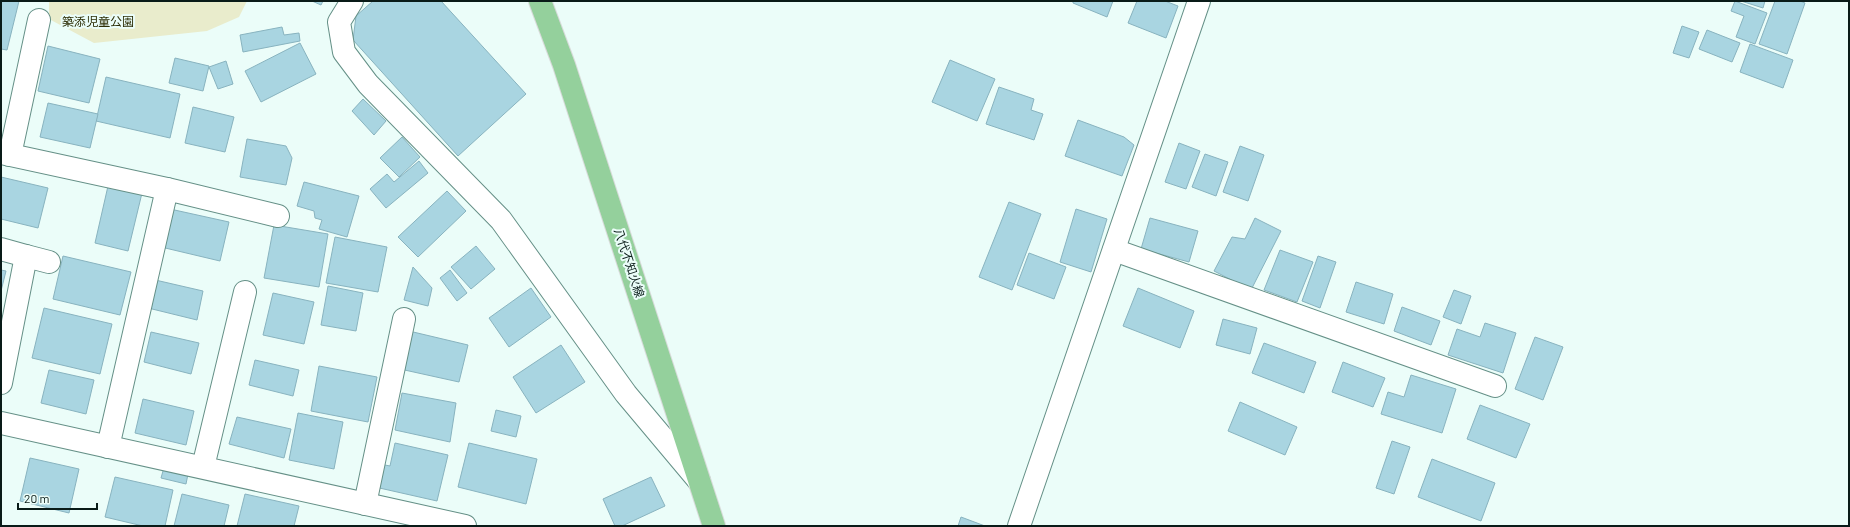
<svg xmlns="http://www.w3.org/2000/svg" width="1850" height="527" viewBox="0 0 1850 527" font-family="Barlow,'Noto Sans JP',sans-serif">
	<rect width="100%" height="100%" fill="#ebfdf9"/>
	<polygon fill="#e9eccc" points="49,1 247,1 239,17 207,31 94,43 49,19"/>
	<g fill="#a9d5e1" stroke="#88b3bf">
		<polygon points="1,1 19,1 7,50 1,49"/>
		<polygon points="312,1 323,1 321,5"/>
		<polygon points="373,1 441,1 526,94 458,156 353,40 356,16"/>
		<polygon points="1073,1 1113,1 1107,17 1073,3"/>
		<polygon points="1137,1 1165,1 1178,6 1166,38 1128,23"/>
		<polygon points="1735,1 1767,13 1755,44 1736,37 1744,16 1731,11"/>
		<polygon points="1741,1 1765,1 1763,8"/>
		<polygon points="1775,1 1800,1 1805,3 1787,54 1759,44"/>
		<polygon points="1682,26 1699,32 1689,58 1673,53"/>
		<polygon points="282,27 284,35 299,33 300,41 243,52 240,35"/>
		<polygon points="1707,30 1740,43 1732,62 1699,49"/>
		<polygon points="300,43 316,74 261,102 245,71"/>
		<polygon points="1750,44 1793,60 1783,88 1740,72"/>
		<polygon points="48,46 100,59 89,103 38,91"/>
		<polygon points="175,58 209,66 203,91 169,83"/>
		<polygon points="950,60 995,79 977,121 932,102"/>
		<polygon points="226,61 233,84 218,89 209,67"/>
		<polygon points="106,77 180,94 170,138 96,121"/>
		<polygon points="999,87 1034,99 1031,110 1043,114 1034,140 986,124"/>
		<polygon points="363,99 386,121 374,135 352,111"/>
		<polygon points="48,103 98,114 90,148 40,137"/>
		<polygon points="193,107 234,117 225,152 185,143"/>
		<polygon points="1078,120 1124,137 1134,145 1122,176 1065,156"/>
		<polygon points="402,137 420,157 399,177 380,158"/>
		<polygon points="247,139 286,146 292,158 286,185 240,177"/>
		<polygon points="1179,143 1200,151 1186,189 1165,182"/>
		<polygon points="1240,146 1264,155 1248,201 1223,192"/>
		<polygon points="1205,154 1228,162 1216,196 1192,187"/>
		<polygon points="419,161 428,173 386,208 370,189 387,174 394,182"/>
		<polygon points="1,177 48,188 38,228 1,219"/>
		<polygon points="304,182 359,196 347,237 319,229 322,220 315,218 314,211 297,206"/>
		<polygon points="108,186 142,193 128,251 95,243"/>
		<polygon points="447,191 466,211 418,257 398,237"/>
		<polygon points="1009,202 1041,214 1012,290 979,277"/>
		<polygon points="170,209 229,222 220,261 161,247"/>
		<polygon points="1076,209 1107,219 1091,272 1060,262"/>
		<polygon points="1150,218 1198,231 1189,262 1141,249"/>
		<polygon points="1255,218 1281,231 1251,290 1214,271 1232,237 1245,239"/>
		<polygon points="274,225 328,234 319,287 264,278"/>
		<polygon points="335,237 387,247 378,292 326,283"/>
		<polygon points="476,246 495,269 471,289 451,267"/>
		<polygon points="1280,250 1313,262 1297,302 1264,290"/>
		<polygon points="1029,253 1066,267 1054,299 1017,285"/>
		<polygon points="63,256 131,272 120,315 53,299"/>
		<polygon points="1318,256 1336,262 1320,308 1302,301"/>
		<polygon points="413,267 432,288 428,306 404,300"/>
		<polygon points="1,270 6,271 1,291"/>
		<polygon points="450,270 467,293 457,301 440,278"/>
		<polygon points="151,279 203,291 197,320 144,307"/>
		<polygon points="1356,282 1393,294 1384,324 1346,312"/>
		<polygon points="328,286 363,293 356,331 321,325"/>
		<polygon points="531,288 551,317 509,347 489,318"/>
		<polygon points="1138,288 1194,311 1180,348 1123,326"/>
		<polygon points="1454,290 1471,296 1461,324 1443,317"/>
		<polygon points="273,293 314,302 304,344 263,335"/>
		<polygon points="1402,307 1440,321 1431,345 1394,331"/>
		<polygon points="44,308 112,324 100,374 32,358"/>
		<polygon points="1223,319 1257,328 1250,354 1216,345"/>
		<polygon points="1485,323 1516,333 1503,373 1448,355 1457,329 1480,337"/>
		<polygon points="409,331 468,345 459,382 400,369"/>
		<polygon points="151,332 199,343 191,374 144,362"/>
		<polygon points="1535,337 1563,347 1543,400 1515,389"/>
		<polygon points="1264,343 1316,362 1304,393 1252,373"/>
		<polygon points="561,345 585,382 536,413 513,377"/>
		<polygon points="255,360 299,370 293,396 249,385"/>
		<polygon points="1343,362 1385,378 1373,407 1332,392"/>
		<polygon points="319,366 377,377 368,422 311,411"/>
		<polygon points="49,370 94,380 86,414 41,403"/>
		<polygon points="1411,375 1456,389 1442,433 1381,414 1388,392 1404,397"/>
		<polygon points="402,393 456,403 450,442 395,430"/>
		<polygon points="143,399 194,411 186,445 135,433"/>
		<polygon points="1240,402 1297,427 1285,455 1228,431"/>
		<polygon points="1480,405 1530,424 1516,458 1467,439"/>
		<polygon points="496,410 521,416 516,437 491,431"/>
		<polygon points="298,413 343,422 334,469 289,460"/>
		<polygon points="237,417 291,429 284,458 229,444"/>
		<polygon points="1392,441 1410,447 1394,494 1376,488"/>
		<polygon points="395,443 448,455 437,501 375,487 380,464 390,466"/>
		<polygon points="469,443 537,459 526,504 458,487"/>
		<polygon points="30,458 79,469 69,513 20,501"/>
		<polygon points="1432,459 1495,483 1481,521 1418,497"/>
		<polygon points="165,464 189,469 186,484 161,478"/>
		<polygon points="115,477 173,490 165,526 143,526 105,517"/>
		<polygon points="651,477 665,506 622,526 615,526 603,499"/>
		<polygon points="182,494 229,505 224,526 174,526"/>
		<polygon points="245,494 299,506 294,526 237,526"/>
		<polygon points="961,517 985,526 958,526"/>
	</g>
	<g fill="none" stroke-linecap="round" stroke-linejoin="round">
		<g stroke="#659087" stroke-width="24">
			<g id="minor">
				<polyline points="352,1 339,22 344,52 368,84 501,220 626,394 699,481"/>
				<polyline points="1,153 167,189"/>
				<polyline points="10,155 39,20"/>
				<polyline points="1,249 26,256"/>
				<polyline points="1114,250 1495,386"/>
				<polyline points="1,383 26,256 49,262"/>
				<polyline points="1,423 465,526"/>
				<polyline points="108,447 167,189 278,216"/>
				<polyline points="203,467 245,292"/>
				<polyline points="365,504 404,319"/>
				<polyline points="1019,526 1199,1"/>
			</g>
		</g>
		<g stroke="#d8dbda" stroke-width="24">
			<polyline id="major" points="540,1 564,65 714,526"/>
		</g>
		<use href="#minor" stroke="#fff" stroke-width="22"/>
		<use href="#major" stroke="#94d09c" stroke-width="22"/>
	</g>
	<g text-anchor="middle" stroke-width="4" stroke-linejoin="round" paint-order="stroke">
		<g font-size="12" fill="#2c2d04" stroke="#ebfdf9">
			<text x="98" y="26">築添児童公園</text>
		</g>
		<g font-size="12" fill="#091b18" stroke="#ebfdf9">
			<text transform="translate(629 263) rotate(72)" y="4">八代不知火線</text>
		</g>
	</g>
	<rect width="1850" height="527" fill="none" stroke="#091b18" stroke-width="4"/>
	<path d="M18 503v6h79v-6" fill="none" stroke="#091b18" stroke-width="2"/>
	<text x="24" y="503" font-size="12" fill="#091b18" stroke="#ebfdf9" stroke-width="3" paint-order="stroke">20 m</text>
</svg>
